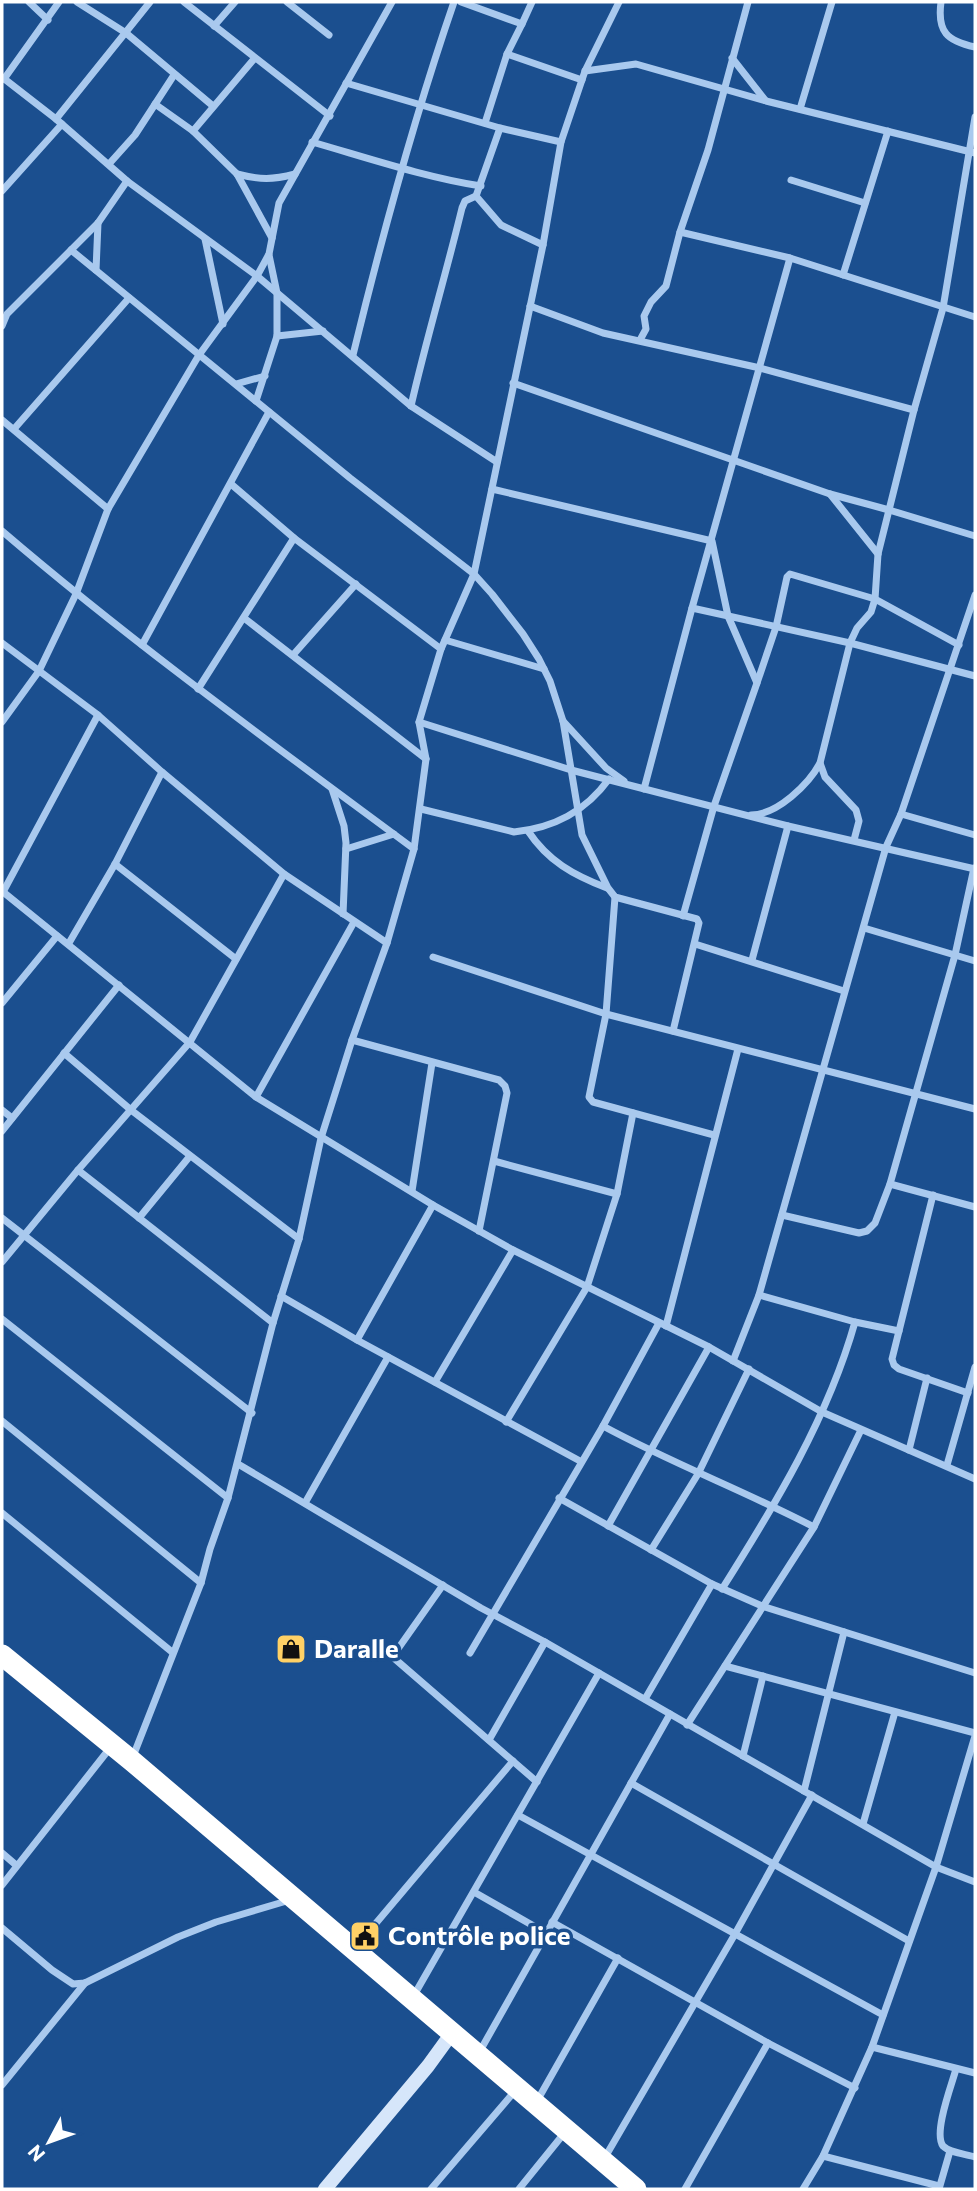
<svg xmlns="http://www.w3.org/2000/svg" width="977" height="2191" viewBox="0 0 977 2191" font-family="Commissioner,sans-serif">
	<rect width="100%" height="100%" fill="#1b4f8f"/>
	<g fill="none" stroke-linecap="round" stroke-linejoin="round">
		<g stroke="#a9c9ee" stroke-width="7">
			<polyline points="29,2 48,20"/>
			<polyline points="77,2 126,33 213,106"/>
			<polyline points="184,2 330,116"/>
			<polyline points="287,2 329,35"/>
			<polyline points="461,2 522,24 507,54 485,123"/>
			<path d="M941,2C937,32 947,41 975,47"/>
			<polyline points="522,24 532,2"/>
			<polyline points="214,26 235,2"/>
			<polyline points="507,54 582,80"/>
			<polyline points="732,58 765,100"/>
			<polyline points="585,71 636,64 766,101 975,153"/>
			<polyline points="2,77 56,119 127,181 257,276 411,406 497,462"/>
			<polyline points="4,79 59,2"/>
			<polyline points="346,83 500,128 561,142"/>
			<polyline points="155,104 193,131 237,174 272,238"/>
			<polyline points="800,109 832,2"/>
			<polyline points="56,119 150,2"/>
			<polyline points="193,131 254,59"/>
			<path d="M312,142C368,158 424,177 481,186"/>
			<polyline points="109,164 135,135 174,75"/>
			<path d="M237,174C261,180 272,180 295,174"/>
			<polyline points="791,180 865,203"/>
			<polyline points="2,191 62,124"/>
			<polyline points="476,196 501,225 543,245"/>
			<polyline points="680,232 790,258 975,317"/>
			<polyline points="205,239 223,324"/>
			<polyline points="71,250 350,478 474,574 492,594 523,634 539,659 550,681 563,721 582,835 608,888 615,897 697,919 699,923 673,1031"/>
			<polyline points="96,270 98,223"/>
			<polyline points="843,275 888,131"/>
			<polyline points="530,306 603,333 760,368 914,410"/>
			<polyline points="2,326 7,314 98,223 127,181"/>
			<polyline points="277,336 323,331"/>
			<polyline points="640,340 646,329 644,316 651,302 666,286 680,232 708,150 748,2"/>
			<path d="M353,355C382,236 414,118 454,2"/>
			<polyline points="513,383 830,494 889,510 975,536"/>
			<polyline points="236,384 265,376"/>
			<polyline points="256,401 277,336 277,293 269,255"/>
			<path d="M411,406C426,340 446,274 462,208L465,201L476,196L500,128"/>
			<polyline points="2,420 108,509"/>
			<polyline points="14,429 129,298"/>
			<polyline points="231,484 294,538 441,649"/>
			<polyline points="492,489 712,541 728,616 757,683 714,806 683,916"/>
			<polyline points="830,494 878,554"/>
			<path d="M2,531C134,644 275,746 414,849"/>
			<polyline points="692,608 850,643 975,676"/>
			<polyline points="244,618 426,759"/>
			<polyline points="445,640 544,669"/>
			<polyline points="2,643 98,715 162,772 284,874 387,943"/>
			<polyline points="142,645 269,412"/>
			<polyline points="293,655 356,584"/>
			<polyline points="757,683 776,627 787,577 790,574 875,599 959,645"/>
			<polyline points="198,689 294,538"/>
			<polyline points="563,721 606,768 624,781"/>
			<polyline points="2,722 39,671 76,594 108,509 199,355 257,276 269,254 279,203 392,2"/>
			<polyline points="419,722 571,770 788,826 975,869"/>
			<polyline points="332,789 344,826 346,843 343,914"/>
			<polyline points="644,789 692,608 790,258"/>
			<path d="M421,809L514,832C554,828 585,812 609,779"/>
			<polyline points="901,814 975,835"/>
			<path d="M751,815C777,815 809,784 820,763"/>
			<path d="M528,831C548,861 573,875 607,888"/>
			<polyline points="854,840 859,821 856,810 825,777 820,763 850,643 857,628 871,612 875,599 878,554 914,410 943,308 975,117"/>
			<polyline points="346,849 394,834"/>
			<polyline points="115,864 236,959"/>
			<polyline points="2,891 256,1097 433,1205 513,1250 709,1347 822,1412 975,1479"/>
			<polyline points="3,892 98,715"/>
			<polyline points="615,897 606,1014 589,1097 593,1102 714,1135"/>
			<polyline points="864,928 975,961"/>
			<polyline points="69,943 115,864 162,772"/>
			<polyline points="695,944 844,991"/>
			<polyline points="433,957 606,1014 975,1109"/>
			<polyline points="752,960 788,826"/>
			<polyline points="2,1003 57,936"/>
			<polyline points="352,1040 499,1080 505,1086 507,1093 479,1231"/>
			<polyline points="64,1053 131,1110 299,1239"/>
			<polyline points="256,1097 354,922"/>
			<polyline points="2,1110 12,1118"/>
			<polyline points="2,1131 119,985"/>
			<polyline points="494,1161 617,1194"/>
			<polyline points="78,1170 273,1323"/>
			<polyline points="890,1184 975,1207"/>
			<polyline points="412,1191 432,1063"/>
			<polyline points="933,1195 892,1359 894,1365 899,1369 968,1393"/>
			<polyline points="782,1215 859,1233 867,1231 875,1223 890,1184 955,955 974,868"/>
			<polyline points="2,1218 252,1413"/>
			<polyline points="139,1218 190,1156"/>
			<polyline points="2,1262 78,1170 190,1042 284,874"/>
			<polyline points="759,1295 855,1322"/>
			<polyline points="281,1296 357,1340 580,1461"/>
			<polyline points="2,1319 228,1498"/>
			<polyline points="666,1326 738,1049"/>
			<polyline points="357,1340 433,1205"/>
			<polyline points="733,1361 759,1295 886,847 901,814 975,595"/>
			<polyline points="435,1382 513,1250"/>
			<polyline points="2,1421 201,1583"/>
			<polyline points="506,1422 587,1287 617,1194 633,1113"/>
			<path d="M603,1426C671,1463 745,1491 814,1527"/>
			<polyline points="909,1450 927,1378"/>
			<polyline points="238,1464 481,1608 545,1642 936,1867 975,1882"/>
			<polyline points="947,1465 975,1367"/>
			<polyline points="559,1498 712,1584 762,1606 975,1673"/>
			<polyline points="305,1503 388,1357"/>
			<polyline points="2,1513 172,1652"/>
			<polyline points="608,1526 709,1347"/>
			<polyline points="651,1550 698,1474 749,1369"/>
			<polyline points="443,1585 395,1653 395,1659 537,1782"/>
			<path d="M722,1589C775,1505 828,1418 855,1322L899,1331"/>
			<polyline points="470,1653 603,1426 659,1323"/>
			<polyline points="725,1666 975,1733"/>
			<polyline points="645,1699 712,1584"/>
			<polyline points="687,1725 814,1527 861,1430"/>
			<polyline points="489,1740 545,1642"/>
			<polyline points="743,1756 763,1676"/>
			<polyline points="132,1759 201,1583 210,1549 228,1498 273,1323 299,1239 321,1138 352,1040 387,943 414,849 426,759 419,722 441,649 474,574 543,245 561,142 585,71 619,2"/>
			<polyline points="631,1783 909,1941"/>
			<polyline points="804,1791 844,1632"/>
			<polyline points="518,1815 883,2015"/>
			<polyline points="863,1824 895,1712"/>
			<polyline points="2,1853 16,1865"/>
			<polyline points="2,1885 110,1748"/>
			<polyline points="474,1892 546,1933"/>
			<polyline points="552,1922 768,2043 855,2088"/>
			<polyline points="2,1928 52,1970 73,1984 85,1983 178,1937 216,1922 290,1900"/>
			<polyline points="355,1948 513,1761"/>
			<polyline points="413,1997 599,1673"/>
			<polyline points="872,2047 975,2073"/>
			<polyline points="480,2051 670,1714"/>
			<path d="M956,2069C952,2084 933,2133 943,2146C950,2153 966,2154 975,2157"/>
			<polyline points="2,2085 85,1983"/>
			<polyline points="537,2101 618,1958"/>
			<polyline points="823,2156 939,2186"/>
			<polyline points="604,2159 735,1934 812,1795"/>
			<polyline points="431,2189 515,2091"/>
			<polyline points="519,2189 566,2131"/>
			<polyline points="685,2189 768,2043"/>
			<polyline points="803,2189 823,2156 872,2047 936,1867 975,1736"/>
			<polyline points="939,2189 950,2151"/>
		</g>
		<polyline stroke="#d6e6fa" stroke-width="14" points="325,2189 428,2066 452,2033"/>
		<polyline stroke="#fff" stroke-width="21" points="2,1655 132,1761 636,2189"/>
	</g>
	<defs>
		<g id="shop-square" transform="scale(1.575)"><rect x="-9" y="-9" width="18" height="18" rx="4" fill="#ffd166" stroke="#1b4f8f"/><path d="M-5-2.5h2.3a2.7 3.5 0 0 1 5.4 0H5L5.5 6h-11ZM-1.5-2.5h3a1.5 2.3 0 0 0-3 0Z" fill="#111"/></g>
		<g id="civic-square" transform="scale(1.575)"><rect x="-9" y="-9" width="18" height="18" rx="4" fill="#ffd166" stroke="#1b4f8f"/><path d="M-.6-6.5H3V-4.5H.6V-3L4-1V1h2V6H-6V1h2V-1L-.6-3ZM-1.2 2.5V6h2.4V2.5Z" fill="#111"/></g>
	</defs>
	<g fill-rule="evenodd">
		<use href="#shop-square" x="291" y="1649"/>
		<use href="#civic-square" x="365" y="1936"/>
	</g>
	<g text-anchor="middle" stroke-width="7" stroke-linejoin="round" paint-order="stroke">
		<g font-size="26" font-weight="bold" fill="#fff" stroke="#1b4f8f" text-anchor="start">
			<text x="314" y="1658">Daralle</text>
			<text x="388" y="1945">Contrôle police</text>
		</g>
	</g>
	<rect width="977" height="2191" fill="none" stroke="#ffffff" stroke-width="7"/>
	<g transform="translate(49 2142) rotate(229)" stroke="#1b4f8f" stroke-width="5" paint-order="stroke">
	<path d="M0-5L12 26L0 18L-12 26Z" fill="#ffffff"/>
	<text y="-10" font-size="19" font-weight="bold" text-anchor="middle" fill="#ffffff">N</text>
	</g>
</svg>
